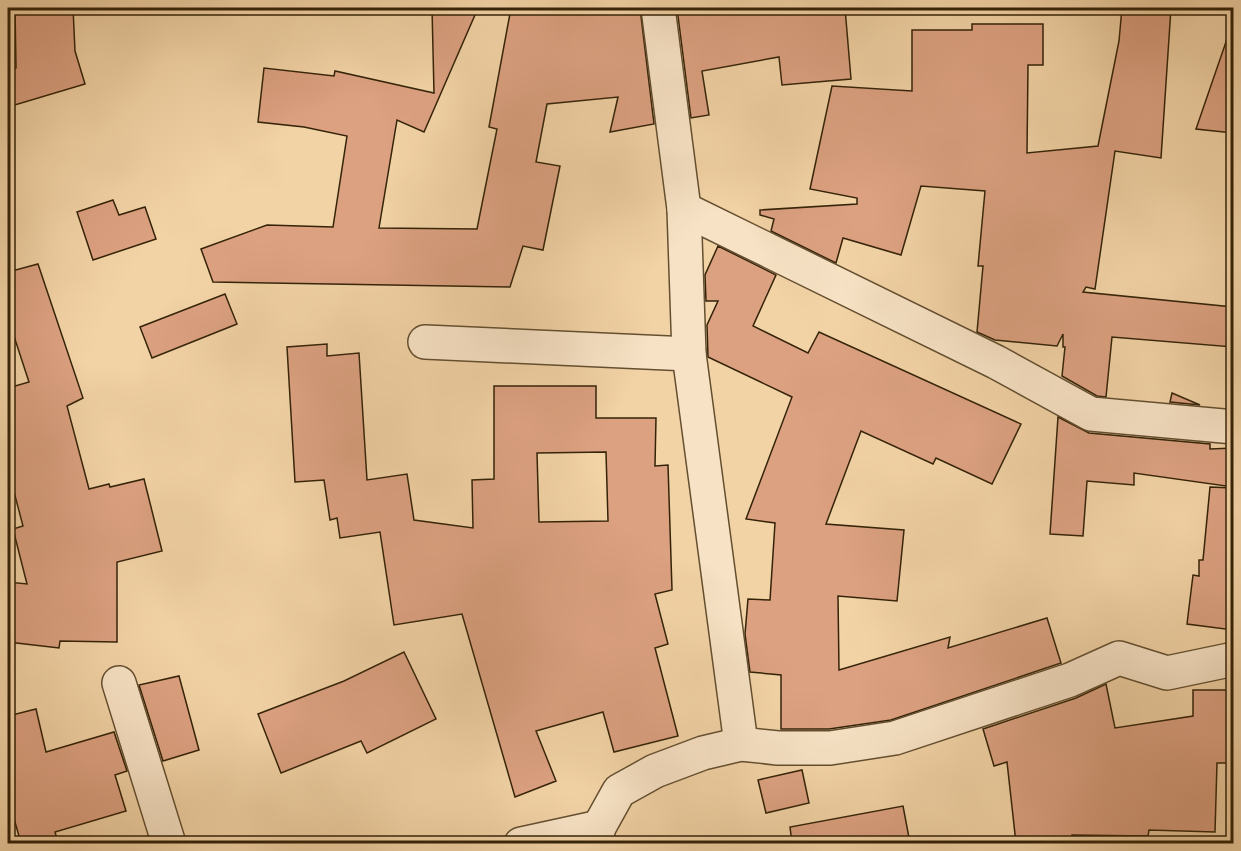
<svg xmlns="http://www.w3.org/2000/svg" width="1241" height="851" viewBox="0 0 1241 851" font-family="'IM FELL French Canon',serif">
	<rect width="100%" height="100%" fill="#f2d3a6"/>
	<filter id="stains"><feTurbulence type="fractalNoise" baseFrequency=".00333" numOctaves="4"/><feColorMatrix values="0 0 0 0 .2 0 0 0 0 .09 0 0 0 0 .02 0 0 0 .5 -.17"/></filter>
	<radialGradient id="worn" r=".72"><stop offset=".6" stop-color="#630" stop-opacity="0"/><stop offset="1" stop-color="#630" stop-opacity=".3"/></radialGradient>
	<g fill="#dca181" stroke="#342308" stroke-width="1.5" fill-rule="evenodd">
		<polygon points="15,8 73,8 75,51 85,84 8,107 8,70 16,68"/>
		<polygon points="432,8 478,8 424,132 397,120 379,228 477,229 497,129 489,127 511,8 640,8 654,124 610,132 618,97 547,104 536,162 560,166 543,250 523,246 510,287 213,282 201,249 267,225 333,227 347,136 304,127 258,122 264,68 334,76 335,71 434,93"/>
		<polygon points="677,8 845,8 851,79 782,85 779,57 702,71 709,115 691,118"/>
		<polygon points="1122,8 1171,8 1161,158 1115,151 1095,289 1086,287 1083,292 1233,307 1233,347 1112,337 1106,397 1097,396 1062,376 1065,347 1063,347 1063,334 1057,346 995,340 977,332 983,266 978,266 985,191 921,186 901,255 843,238 836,263 771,231 774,219 760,215 760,210 857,204 857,198 810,189 832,86 912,91 912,30 972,30 972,24 1043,24 1043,65 1028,65 1027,153 1098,146 1119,41"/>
		<polygon points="1228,36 1233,37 1233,133 1196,129"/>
		<polygon points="113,200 119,215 145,207 156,239 93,260 77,212"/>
		<polygon points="718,246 776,275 753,326 808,353 819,332 1021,424 992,484 936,458 933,464 861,431 826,524 904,530 897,601 838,596 839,670 950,637 948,648 1047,618 1061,663 891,720 829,729 781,729 781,675 750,672 745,634 748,599 770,600 775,523 746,519 792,397 708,357 707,325 718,301 706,301 705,275"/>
		<polygon points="38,264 83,398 67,406 89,489 109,484 110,487 144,479 162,551 117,562 117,642 60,641 59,648 8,642 8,582 27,584 13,529 23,526 8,469 8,388 29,382 8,318 8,272"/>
		<polygon points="225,294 237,324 152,358 140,327"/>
		<path d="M327,344V356L359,353L367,480L407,474L414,520L473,528L472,480L494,479V386H596V418H656L655,466L668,465L672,590L655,594L668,644L655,648L678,736L614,752L603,712L536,731L556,781L515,797L462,614L394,625L380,532L340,538L337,518L330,520L324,480L295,482L287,347ZM606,452L608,521L539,522L537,453Z"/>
		<polygon points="1172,393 1200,405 1170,402"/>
		<polygon points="1058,417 1089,433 1210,444 1210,449 1233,448 1233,487 1134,473 1134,485 1087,481 1083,536 1050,534"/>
		<polygon points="1210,487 1233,488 1233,630 1187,624 1193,575 1199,576 1199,560 1203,560"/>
		<polygon points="404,652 436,719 367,753 361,741 281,773 258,714 344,681"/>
		<polygon points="179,676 199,750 163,761 139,685"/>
		<polygon points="1106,684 1115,728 1193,716 1193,690 1233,690 1233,763 1217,763 1215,832 1149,830 1148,836 1072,835 1073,843 1016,843 1007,762 994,766 983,729 1076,698"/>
		<polygon points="36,709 46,752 114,732 127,771 115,775 126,811 55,832 58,843 21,843 8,798 8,716"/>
		<polygon points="802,770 809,803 766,813 758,780"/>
		<polygon points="903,806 910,843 792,843 790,827"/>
	</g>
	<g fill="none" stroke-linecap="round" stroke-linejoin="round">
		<g stroke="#644f30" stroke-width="36">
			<g id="minor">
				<polyline points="658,8 684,209 689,354 741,744"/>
				<polyline points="684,209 996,362 1091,414 1234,427"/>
				<polyline points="425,342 689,354"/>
				<polyline points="119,683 169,844"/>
				<polyline points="521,844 599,827"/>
				<polyline points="595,844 599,827 619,791 655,771 703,753 741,744 778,748 830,748 895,738 1070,680 1119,658 1167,673 1234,659"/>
			</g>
		</g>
		<use href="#minor" stroke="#f7e2c5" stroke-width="33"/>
	</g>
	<rect width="1241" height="851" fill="none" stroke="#f2d3a6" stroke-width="30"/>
	<rect x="9" y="9" width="1223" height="833" fill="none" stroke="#342308" stroke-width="3"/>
	<rect x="15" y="15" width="1211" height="821" fill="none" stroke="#342308" stroke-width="1.5"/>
	<rect width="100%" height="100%" filter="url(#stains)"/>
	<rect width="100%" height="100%" fill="url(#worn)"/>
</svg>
